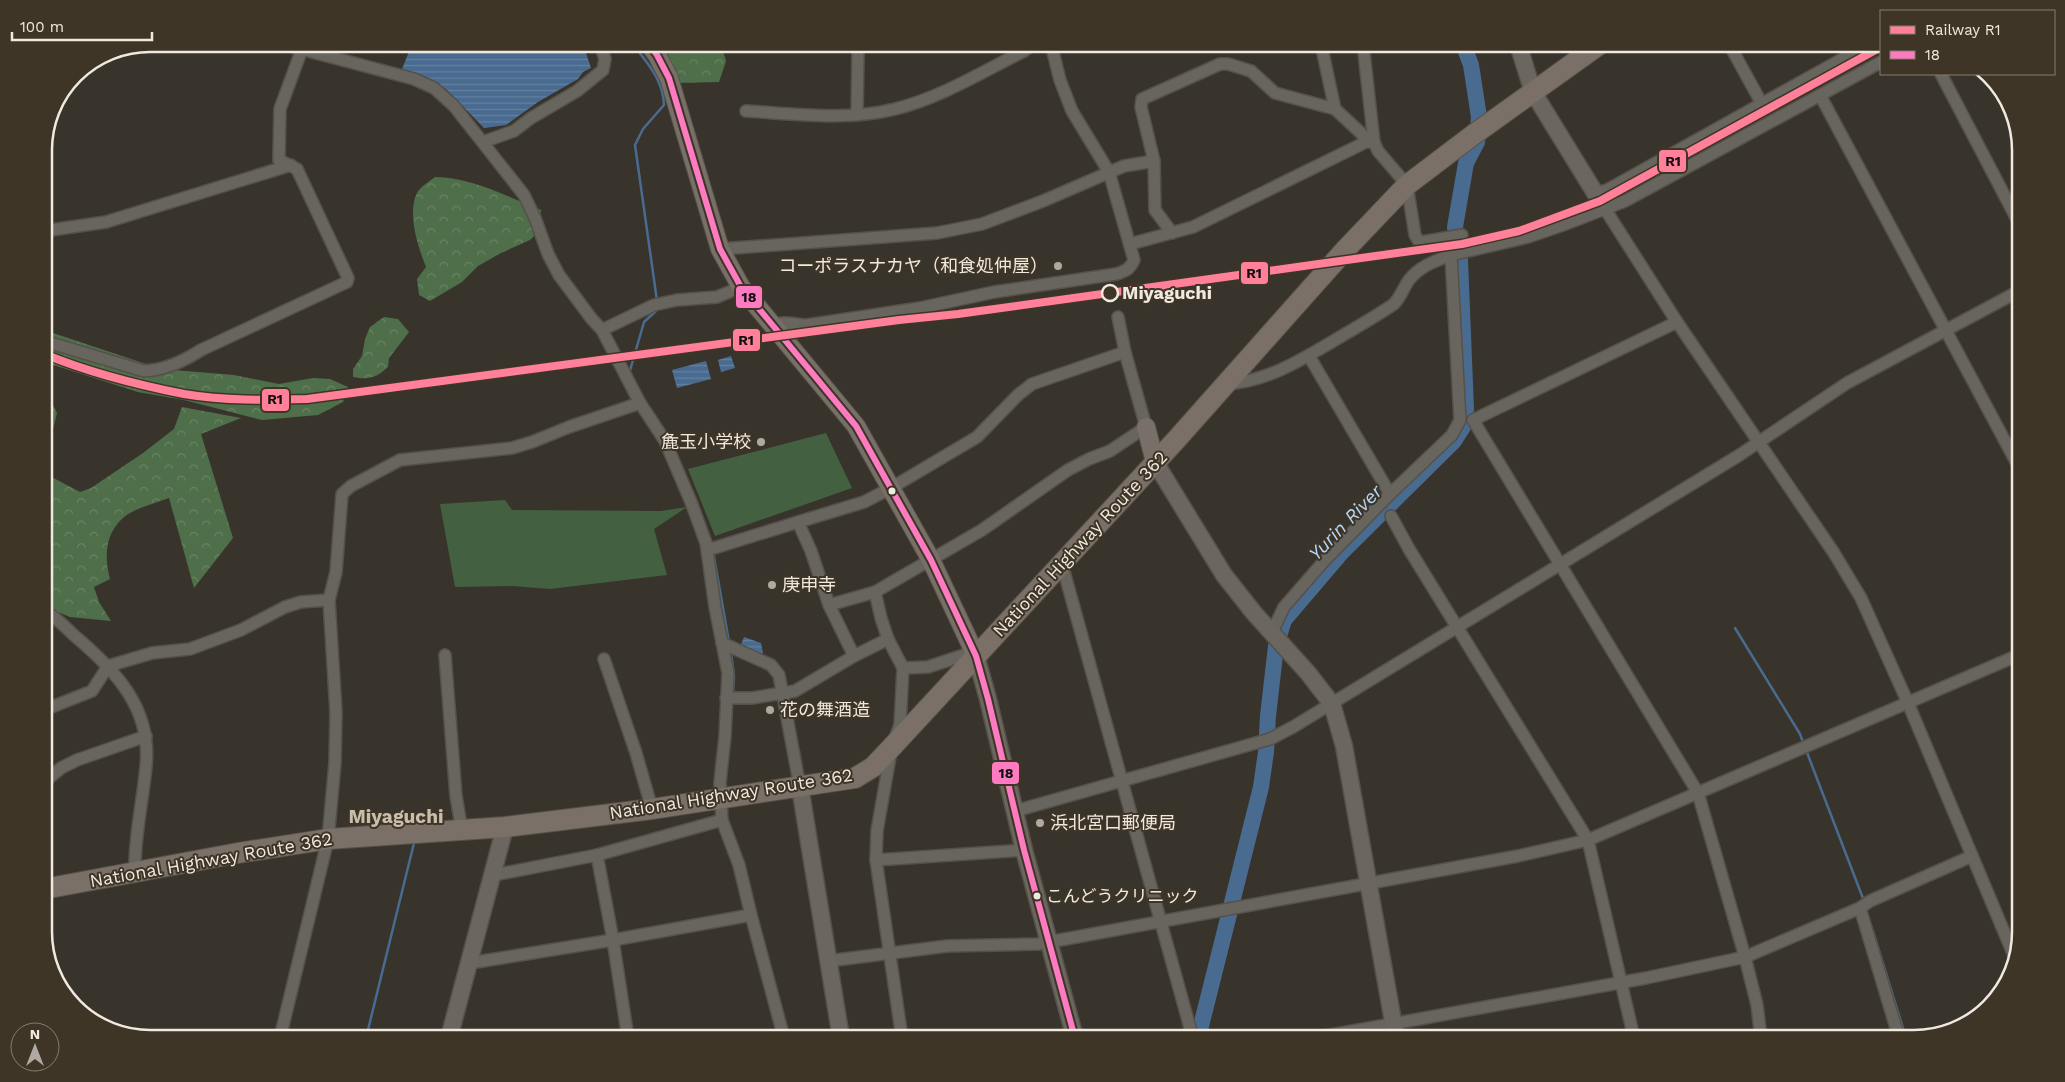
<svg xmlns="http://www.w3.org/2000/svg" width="2065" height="1082" viewBox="0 0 2065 1082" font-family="'Work Sans','Noto Sans JP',sans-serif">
	<defs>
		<pattern id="forest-crowns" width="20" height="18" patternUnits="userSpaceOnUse" patternTransform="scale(1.25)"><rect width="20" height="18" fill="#4e6f4a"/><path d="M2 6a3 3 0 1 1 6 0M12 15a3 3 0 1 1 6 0" fill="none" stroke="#688464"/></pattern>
		<pattern id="water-rules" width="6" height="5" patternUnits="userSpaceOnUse" patternTransform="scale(1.25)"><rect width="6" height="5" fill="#4a6b90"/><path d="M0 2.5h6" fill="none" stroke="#64809f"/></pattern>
	</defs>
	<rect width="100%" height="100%" fill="#38342c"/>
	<g fill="#436140">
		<polygon points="826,433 852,488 715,536 688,469"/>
		<polygon points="505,500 512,510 661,511 687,507 654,529 667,575 550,589 513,586 455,587 440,504"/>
	</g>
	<g fill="url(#forest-crowns)">
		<polygon points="648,44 721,44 726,61 719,82 676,83"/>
		<path d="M435,177C472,177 507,197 541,210L539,231L530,240L501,253L478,266L462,282L430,301L419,295L417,279L426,267C418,247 407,214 417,193C420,187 430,181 435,177Z"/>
		<path d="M384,317L398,319L409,332L389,358L388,367C376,378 369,380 353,377V369L362,356L365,339L370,327Z"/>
		<polygon points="44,330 161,369 234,375 279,384 313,378 330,379 348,387 343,402 318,415 262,420 184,400 138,392 44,362"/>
		<polygon points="44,388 57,413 44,467"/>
		<path d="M182,407L241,418L201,434L233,538L194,588L169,498C156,503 132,509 123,518C105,534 104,557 110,579L94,587L99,602L111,621L70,617L44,606V473L80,492L91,488L143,453L174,429Z"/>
	</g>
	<g fill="url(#water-rules)">
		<polygon points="412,44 583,44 591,68 583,72 578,79 538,102 506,125 484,128 446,89 422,75 402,69"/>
		<polygon points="731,356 735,368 721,372 718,360"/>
		<polygon points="706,361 711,379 677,388 672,370"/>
		<polygon points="744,637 761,643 763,653 756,654 740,647"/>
	</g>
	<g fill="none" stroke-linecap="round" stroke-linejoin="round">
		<g stroke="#4a6b90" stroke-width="2.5">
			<path d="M633,44C647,63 663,79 664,105L643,129L635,145L657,301"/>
			<polyline points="629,374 644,322 656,311 656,307"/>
			<polyline points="650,408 666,433"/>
			<polyline points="706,528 712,544"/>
			<polyline points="713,551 729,642"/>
			<polyline points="1735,628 1800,734 1804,745"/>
			<polyline points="731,653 734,676 733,694"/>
			<polyline points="1806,750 1864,901"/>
			<polyline points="1873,931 1906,1038"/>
			<polyline points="366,1038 414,843"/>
		</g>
		<polyline stroke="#4a6b90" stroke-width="16" points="1198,1038 1261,787 1266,752 1268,716 1276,646 1284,620 1342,552 1454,441 1463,427 1466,409 1460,260 1455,227 1466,163 1477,142 1479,117 1471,65 1463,44"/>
		<g stroke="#555149" stroke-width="14">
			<g id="street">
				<polyline points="282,44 414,79 434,88 454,106 524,195 535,218 548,254 559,275 591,318 602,330 640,403 665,441 691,502 706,543 715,607 728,673 725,736 720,782 722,820 739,865 751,915 784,1038"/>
				<polyline points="857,44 858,54 857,115"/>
				<polyline points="1321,44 1335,109 1362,134 1366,142"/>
				<polyline points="1363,44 1374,142 1378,151 1407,185 1415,235 1418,240 1422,242 1462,235"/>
				<polyline points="1729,44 1762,104"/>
				<polyline points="1941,74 2021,227"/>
				<polyline points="1820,95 2021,471"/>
				<path d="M746,111C795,114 847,121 895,109C940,98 982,72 1024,51L1033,44"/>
				<polyline points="483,142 514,131 531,118 577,91 603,70 605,59 600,44"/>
				<polyline points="1596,193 1607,190 1869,44"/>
				<polyline points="1600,201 1677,322 1834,553 1861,598 1908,703 2015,958"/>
				<polyline points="44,231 106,222 291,165"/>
				<polyline points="1172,233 1155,210 1154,161 1141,107 1142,99 1220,64 1228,64 1251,71 1275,93 1335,109"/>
				<polyline points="1130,244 1193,227 1366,142 1374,142"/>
				<polyline points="720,249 937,233 982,224 1043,201 1124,166 1154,161"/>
				<polyline points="1451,255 1528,237 1563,225 1625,201 1881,62"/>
				<polyline points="1677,322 1473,420 1698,793 1745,957 1757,1005 1761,1038"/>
				<path d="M773,326C782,320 797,325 807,325L920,308L994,292L1116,274C1126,271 1130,269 1134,260L1109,172L1072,111L1060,80L1051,44"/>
				<polyline points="602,330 654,305 677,300 717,297 741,287"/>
				<path d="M44,341L144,371C165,370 184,361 201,350L347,282L348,278L297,169L279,160V157L280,109L302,49"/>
				<polyline points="1309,356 1390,494"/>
				<path d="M1226,384C1266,382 1301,360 1335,340C1355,328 1375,317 1394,304C1402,295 1403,288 1409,280C1420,266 1435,261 1451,255L1460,420L1452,435L1390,494L1325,560L1284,607L1272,632"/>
				<polyline points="1391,516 1409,549 1588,840 1634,1038"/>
				<polyline points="798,522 864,502 891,488 977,437 1018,395 1032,384 1125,352"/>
				<polyline points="707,548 714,548 798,522 811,551 829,605 854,656"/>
				<polyline points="1062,564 1192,1035 1191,1038"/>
				<polyline points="829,605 875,592"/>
				<path d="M44,610C56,617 66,628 76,637C116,671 152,709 146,766C143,802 134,836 135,872"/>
				<polyline points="888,639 903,668 900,725 896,736"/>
				<polyline points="722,643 771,665 779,675 800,787"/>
				<polyline points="445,655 456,796 462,831"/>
				<polyline points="604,659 636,753 652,809"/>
				<polyline points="903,668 928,667 973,652"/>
				<polyline points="726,698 752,698 795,691 854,656 888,639 881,618 875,592 982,530 1068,470 1089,459 1110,451 1146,427 1125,352 1118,317"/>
				<polyline points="44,710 92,691 108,666 152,653 190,649 241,630 285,607 301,602 329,600"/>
				<polyline points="891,751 877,831 876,860 902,1038"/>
				<polyline points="44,782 61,768 77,760 146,736"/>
				<polyline points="1015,811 1270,739 1293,727 1738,456 1847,383 2021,290"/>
				<polyline points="597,855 722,820"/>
				<polyline points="876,860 1024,850"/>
				<polyline points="494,875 597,855 613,940 628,1038"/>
				<polyline points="1860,908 1899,1038"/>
				<polyline points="828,961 947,946 1038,944 1518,856 1588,840 2021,654"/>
				<polyline points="470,963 613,940 751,915"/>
				<polyline points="280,1038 328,839 335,763 336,712 329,600 336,572 342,494 351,486 400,460 512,448 532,442 569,427 640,403"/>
				<polyline points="1314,1038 1646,978 1745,957 1860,908 1870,901 1972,856"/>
			</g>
		</g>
		<g stroke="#555149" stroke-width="19">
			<g id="secondary">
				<polyline points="1518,44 1533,92 1600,201"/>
				<polyline points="1155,462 1224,575 1254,613 1308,673 1332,704 1344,746 1396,1038"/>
				<polyline points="976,656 988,699 1024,850 1075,1038"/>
				<polyline points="800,787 841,1038"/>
				<polyline points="449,1038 505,827"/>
			</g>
		</g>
		<g stroke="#555149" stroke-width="20">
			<g id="primary">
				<polyline points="649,44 657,55 669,78 720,249 741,287 856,426 931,560 976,656"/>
				<polyline points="1146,427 1155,462"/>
			</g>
		</g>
		<g stroke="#555149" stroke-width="22">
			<polyline id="highway" points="44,889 238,853 328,839 505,827 652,809 855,778 873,767 891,748 1176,440 1345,250 1407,185 1473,135 1600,44"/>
		</g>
		<use href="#street" stroke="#68655e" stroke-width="11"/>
		<use href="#secondary" stroke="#6c6660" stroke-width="16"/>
		<use href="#primary" stroke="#776f68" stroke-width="18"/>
		<use href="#highway" stroke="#7a7068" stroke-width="20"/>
		<g stroke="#3e3526" stroke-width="10">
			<polyline id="bus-1" points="649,44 657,55 669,78 720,249 741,287 856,426 931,560 976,656 988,699 1024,850 1075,1038"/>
		</g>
		<use href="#bus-1" stroke="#fe7ac1" stroke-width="6"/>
		<g stroke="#3e3526" stroke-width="11">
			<path id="rail-1" d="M44,354C88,372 138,385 184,394C225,401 267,400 307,399L899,320L958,314L1462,244L1519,231L1600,201L1881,47"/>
		</g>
		<use href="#rail-1" stroke="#ff8098" stroke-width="8"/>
	</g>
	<g fill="#afaaa1" stroke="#3e3526" stroke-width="2">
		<circle cx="1058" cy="266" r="5"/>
		<circle cx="761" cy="442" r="5"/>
		<circle cx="772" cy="585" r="5"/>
		<circle cx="770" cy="710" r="5"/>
		<circle cx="1040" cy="823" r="5"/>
	</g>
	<circle fill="#3e3526" stroke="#efe9e0" stroke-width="2.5" cx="1110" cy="293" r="8"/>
	<g fill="#efe9e0" stroke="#3e3526" stroke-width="2">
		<circle cx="892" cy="491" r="4.5"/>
		<circle cx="1037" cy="896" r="4.5"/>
	</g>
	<g text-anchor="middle" stroke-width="4" stroke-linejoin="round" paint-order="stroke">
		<g font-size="17" fill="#efe9e0" stroke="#3e3526" text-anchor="start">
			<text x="1046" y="902">こんどうクリニック</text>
		</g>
		<g font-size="18" fill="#efe9e0" stroke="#3e3526" text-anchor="start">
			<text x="1048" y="272" text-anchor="end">コーポラスナカヤ（和食処仲屋）</text>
			<text x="751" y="448" text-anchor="end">麁玉小学校</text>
			<text x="782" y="591">庚申寺</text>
			<text x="780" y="716">花の舞酒造</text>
			<text x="1050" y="829">浜北宮口郵便局</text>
		</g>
		<g font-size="18" font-weight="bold" fill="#efe9e0" stroke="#3e3526" text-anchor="start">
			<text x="1122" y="299">Miyaguchi</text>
		</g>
		<g font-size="18" fill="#efe9e0" stroke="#3e3526">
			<text transform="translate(1080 544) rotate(-47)" y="6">National Highway Route 362</text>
			<text transform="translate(731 794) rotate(-9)" y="6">National Highway Route 362</text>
			<text transform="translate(211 860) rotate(-10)" y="6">National Highway Route 362</text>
		</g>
		<g font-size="19" font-style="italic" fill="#b4d5fc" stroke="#3e3526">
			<text transform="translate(1345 522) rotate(-46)" y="7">Yurin River</text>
		</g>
		<g font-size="19" font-weight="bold" fill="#c9beab" stroke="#3e3526">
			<text x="396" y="823">Miyaguchi</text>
		</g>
	</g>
	<path d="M0 0H2065V1082H0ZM150 52H1914A98 98 0 0 1 2012 150V932A98 98 0 0 1 1914 1030H150A98 98 0 0 1 52 932V150A98 98 0 0 1 150 52Z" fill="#3e3526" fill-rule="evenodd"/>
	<path fill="none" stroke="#efe9e0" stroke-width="2.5" d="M150 52H1914A98 98 0 0 1 2012 150V932A98 98 0 0 1 1914 1030H150A98 98 0 0 1 52 932V150A98 98 0 0 1 150 52Z"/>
	<g stroke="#3e3526" stroke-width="2">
		<rect x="1658" y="149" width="29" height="24" rx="5" fill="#ff8098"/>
		<rect x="1240" y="261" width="29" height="24" rx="5" fill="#ff8098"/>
		<rect x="735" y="285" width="28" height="24" rx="5" fill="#fe7ac1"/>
		<rect x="732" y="328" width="29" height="24" rx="5" fill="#ff8098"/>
		<rect x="261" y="388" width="29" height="24" rx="5" fill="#ff8098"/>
		<rect x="991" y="761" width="29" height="24" rx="5" fill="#fe7ac1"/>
	</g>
	<g font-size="14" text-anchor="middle" font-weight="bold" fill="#111">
		<text x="1673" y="166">R1</text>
		<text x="1254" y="278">R1</text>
		<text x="749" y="302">18</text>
		<text x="746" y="345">R1</text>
		<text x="275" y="404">R1</text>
		<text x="1006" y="778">18</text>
	</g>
	<rect x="1880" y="10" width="175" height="65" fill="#3e3526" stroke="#857d70"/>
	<rect x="1890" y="26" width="25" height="8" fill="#ff8098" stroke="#857d70"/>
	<text x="1925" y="35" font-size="15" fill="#efe9e0">Railway R1</text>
	<rect x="1890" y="51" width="25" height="8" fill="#fe7ac1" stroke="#857d70"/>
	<text x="1925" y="60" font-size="15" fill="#efe9e0">18</text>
	<g transform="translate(35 1047)"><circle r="24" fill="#3e3526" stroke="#857d70"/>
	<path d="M0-4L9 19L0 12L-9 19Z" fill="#afaaa1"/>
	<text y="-8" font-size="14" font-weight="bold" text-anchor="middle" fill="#efe9e0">N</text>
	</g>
	<path d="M12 32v8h140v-8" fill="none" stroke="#efe9e0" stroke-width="2.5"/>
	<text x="20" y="32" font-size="15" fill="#efe9e0" stroke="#3e3526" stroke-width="4" paint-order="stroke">100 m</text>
</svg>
